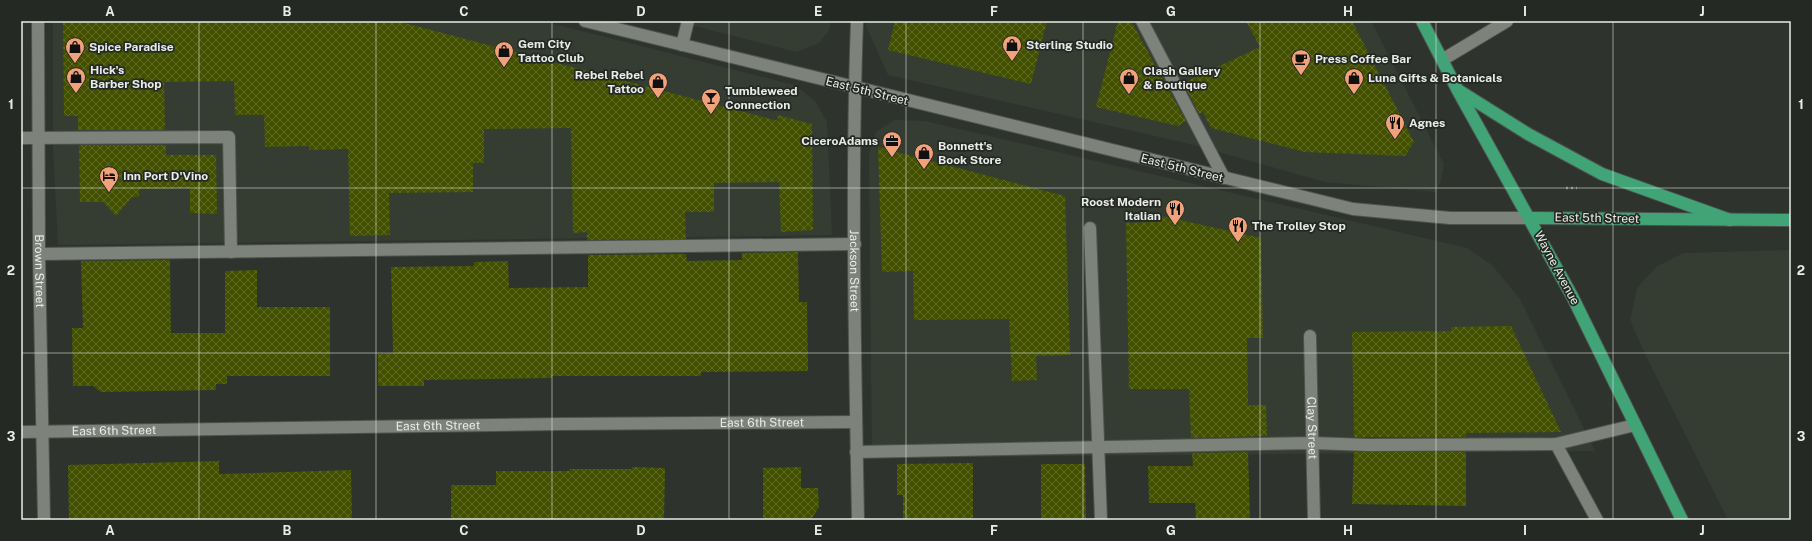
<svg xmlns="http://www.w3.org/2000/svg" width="1812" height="541" viewBox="0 0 1812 541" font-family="'Public Sans',sans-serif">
	<defs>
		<pattern id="building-cross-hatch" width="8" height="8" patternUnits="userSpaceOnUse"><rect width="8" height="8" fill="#425000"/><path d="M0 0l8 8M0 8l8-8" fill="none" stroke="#5d6925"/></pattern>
	</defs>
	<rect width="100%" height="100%" fill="#2e332d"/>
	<g fill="#353d33">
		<polygon points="53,21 542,21 795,85 816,102 827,122 832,235 58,245 53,146"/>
		<polygon points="675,21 831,21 829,30 819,43 796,52"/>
		<polygon points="868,21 1371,21 1444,164 1441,180 1435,192 1325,182 1190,144 888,75 866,26"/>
		<polygon points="894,120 925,121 1467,248 1492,265 1520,299 1595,451 872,458 869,154 876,132"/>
		<polygon points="1791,250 1791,520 1728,520 1645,354 1630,320 1637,288 1656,267 1683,253"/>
	</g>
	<g fill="url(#building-cross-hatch)">
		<polygon points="63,21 397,21 778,121 777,115 812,124 813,230 781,232 779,182 714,183 714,212 685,212 686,239 587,240 587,232 573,233 571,128 484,129 484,163 473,163 473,192 389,193 390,235 350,236 348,149 309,150 309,146 265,147 264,115 235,115 234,81 164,82 165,130 78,130 78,116 64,116"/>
		<polygon points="895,21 1047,21 1031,84 888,50"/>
		<polygon points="1118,21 1131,21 1186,121 1178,126 1096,107"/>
		<polygon points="1246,21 1352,21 1414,142 1405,156 1305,152 1211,128 1203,112 1199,114 1183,83 1260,47"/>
		<polygon points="79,145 166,145 166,155 216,155 217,214 190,213 190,188 139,189 139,197 132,197 116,216 103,202 80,202"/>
		<polygon points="878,147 1065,196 1070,355 1036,356 1037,380 1012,381 1009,319 914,320 913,271 882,272"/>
		<polygon points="1157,215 1261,238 1263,338 1247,338 1248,405 1266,405 1267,436 1191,438 1189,389 1129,389 1126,223 1155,222"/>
		<polygon points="798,252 799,302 807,302 808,371 701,372 701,376 552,376 552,378 424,380 424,386 378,386 378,354 393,353 391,267 474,266 474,262 508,261 509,288 588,287 588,255 686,254 687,261 742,260 742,253"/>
		<polygon points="170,260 171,333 225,333 225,271 257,270 257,307 330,307 330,376 227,376 227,384 216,384 216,390 101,392 93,386 73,386 72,328 83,328 81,261"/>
		<polygon points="1511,326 1561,432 1466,433 1466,437 1354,437 1352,332 1451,331 1451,327"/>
		<polygon points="1248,452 1250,520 1196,520 1195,503 1149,503 1148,466 1193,466 1192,453"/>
		<polygon points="1354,452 1466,452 1466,506 1352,504"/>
		<polygon points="219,461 219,474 351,470 352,520 69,520 68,465"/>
		<polygon points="973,463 973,520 903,520 903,495 897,495 897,464"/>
		<polygon points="1041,464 1085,464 1086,520 1041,520"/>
		<polygon points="632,467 665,468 664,520 451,520 451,485 496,485 496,471 570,471 570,469 632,469"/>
		<polygon points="801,467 801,488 818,488 819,507 811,520 763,520 763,468"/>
	</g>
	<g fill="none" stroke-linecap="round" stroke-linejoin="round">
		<g stroke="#4e514d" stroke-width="14">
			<g id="minor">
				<path id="s1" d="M38,21L39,254L44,520"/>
				<polyline points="585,21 1353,209 1450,218 1529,218"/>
				<path id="s2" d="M857,21C851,187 855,354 858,520"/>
				<polyline points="1142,21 1224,178"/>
				<polyline points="682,45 688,21"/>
				<polyline points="1442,60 1507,21"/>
				<polyline points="21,138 229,137 231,252"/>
				<polyline points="1090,228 1101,520"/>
				<polyline points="39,254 855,244"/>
				<path id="s3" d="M1310,336L1314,520"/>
				<path id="s4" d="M21,432L561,424L856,422"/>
				<polyline points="1556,444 1597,520"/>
				<polyline points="856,452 1313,443 1368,445 1556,444 1635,425"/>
			</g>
		</g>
		<g stroke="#4e514d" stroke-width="14">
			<g id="major">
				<polyline points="1422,21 1457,89 1572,296 1682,520"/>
				<polyline points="1458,90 1528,134 1602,174 1730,220"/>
				<polyline points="1529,218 1791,220"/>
			</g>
		</g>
		<polyline stroke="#7e827d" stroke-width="2.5" stroke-dasharray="2 3" stroke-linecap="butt" points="1566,188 1577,188"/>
		<use href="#minor" stroke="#7d827b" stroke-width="12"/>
		<use href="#major" stroke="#40a477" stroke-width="12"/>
	</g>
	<path fill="none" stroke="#e9ece8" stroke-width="1" stroke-opacity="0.55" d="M199,21V520M376,21V520M552,21V520M729,21V520M906,21V520M1083,21V520M1260,21V520M1436,21V520M1613,21V520M21,188H1791M21,353H1791"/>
	<defs>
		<g id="shop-pin" transform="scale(1)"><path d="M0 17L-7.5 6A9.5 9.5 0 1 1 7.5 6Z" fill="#f1a27b" stroke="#252924"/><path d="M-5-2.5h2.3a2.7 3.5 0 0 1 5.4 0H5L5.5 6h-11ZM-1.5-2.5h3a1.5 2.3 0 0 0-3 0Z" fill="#111"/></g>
		<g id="cafe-pin" transform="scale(1)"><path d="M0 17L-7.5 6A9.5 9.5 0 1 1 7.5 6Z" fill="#f1a27b" stroke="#252924"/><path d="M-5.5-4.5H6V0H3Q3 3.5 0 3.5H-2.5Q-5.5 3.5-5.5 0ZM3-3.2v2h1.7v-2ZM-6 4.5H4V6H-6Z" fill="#111"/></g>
		<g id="bar-pin" transform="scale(1)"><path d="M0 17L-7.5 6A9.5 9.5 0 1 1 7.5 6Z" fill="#f1a27b" stroke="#252924"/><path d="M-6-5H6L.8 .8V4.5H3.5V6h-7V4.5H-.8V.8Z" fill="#111"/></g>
		<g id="restaurant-pin" transform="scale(1)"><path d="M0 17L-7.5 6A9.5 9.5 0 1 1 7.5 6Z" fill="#f1a27b" stroke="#252924"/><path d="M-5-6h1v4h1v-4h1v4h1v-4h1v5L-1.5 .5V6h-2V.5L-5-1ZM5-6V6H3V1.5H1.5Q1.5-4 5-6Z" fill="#111"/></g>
		<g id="office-pin" transform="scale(1)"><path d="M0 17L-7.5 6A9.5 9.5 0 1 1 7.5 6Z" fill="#f1a27b" stroke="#252924"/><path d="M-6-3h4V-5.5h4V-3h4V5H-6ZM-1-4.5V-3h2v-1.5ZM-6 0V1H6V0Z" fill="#111"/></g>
		<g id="hotel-pin" transform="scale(1)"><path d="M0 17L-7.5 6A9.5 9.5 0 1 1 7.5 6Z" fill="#f1a27b" stroke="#252924"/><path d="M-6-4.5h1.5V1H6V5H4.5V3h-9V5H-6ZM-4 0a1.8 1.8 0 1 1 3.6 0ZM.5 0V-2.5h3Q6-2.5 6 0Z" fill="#111"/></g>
	</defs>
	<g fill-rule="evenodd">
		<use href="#shop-pin" x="1012" y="45"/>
		<use href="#shop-pin" x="75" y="47"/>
		<use href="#shop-pin" x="504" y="51"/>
		<use href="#cafe-pin" x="1301" y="59"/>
		<use href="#shop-pin" x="76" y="77"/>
		<use href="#shop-pin" x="1129" y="78"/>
		<use href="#shop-pin" x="1354" y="78"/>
		<use href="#shop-pin" x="658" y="82"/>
		<use href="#bar-pin" x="711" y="98"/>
		<use href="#restaurant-pin" x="1395" y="123"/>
		<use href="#office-pin" x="892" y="141"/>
		<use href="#shop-pin" x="924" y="153"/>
		<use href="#hotel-pin" x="109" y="176"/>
		<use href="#restaurant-pin" x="1175" y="209"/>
		<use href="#restaurant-pin" x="1238" y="226"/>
	</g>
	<g text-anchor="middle" stroke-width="3.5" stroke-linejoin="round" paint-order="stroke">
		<g font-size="12" font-weight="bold" fill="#e9ece8" stroke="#252924" text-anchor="start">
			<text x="518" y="48">Gem City<tspan x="518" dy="14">Tattoo Club</tspan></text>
			<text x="1026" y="49">Sterling Studio</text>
			<text x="89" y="51">Spice Paradise</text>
			<text x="1315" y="63">Press Coffee Bar</text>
			<text x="90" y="74">Hick's<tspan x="90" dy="14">Barber Shop</tspan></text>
			<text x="1143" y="75">Clash Gallery<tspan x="1143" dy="14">&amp; Boutique</tspan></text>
			<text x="644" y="79" text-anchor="end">Rebel Rebel<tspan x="644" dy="14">Tattoo</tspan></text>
			<text x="1368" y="82">Luna Gifts &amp; Botanicals</text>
			<text x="725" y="95">Tumbleweed<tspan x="725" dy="14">Connection</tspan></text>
			<text x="1409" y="127">Agnes</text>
			<text x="878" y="145" text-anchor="end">CiceroAdams</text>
			<text x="938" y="150">Bonnett's<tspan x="938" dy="14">Book Store</tspan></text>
			<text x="123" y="180">Inn Port D'Vino</text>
			<text x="1161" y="206" text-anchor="end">Roost Modern<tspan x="1161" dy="14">Italian</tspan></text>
			<text x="1252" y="230">The Trolley Stop</text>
		</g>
		<g font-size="12" fill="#e9ece8" stroke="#252924">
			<text transform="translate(867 91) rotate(14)" y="4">East 5th Street</text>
			<text transform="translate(1182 168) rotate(14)" y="4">East 5th Street</text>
			<text transform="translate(1597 218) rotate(1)" y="4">East 5th Street</text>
			<text transform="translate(1557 268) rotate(62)" y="4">Wayne Avenue</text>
			<text dy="4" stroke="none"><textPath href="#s2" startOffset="250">Jackson Street</textPath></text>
			<text dy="4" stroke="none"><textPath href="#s1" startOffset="250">Brown Street</textPath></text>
			<text dy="4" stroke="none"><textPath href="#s4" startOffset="741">East 6th Street</textPath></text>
			<text dy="4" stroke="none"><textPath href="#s4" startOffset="417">East 6th Street</textPath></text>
			<text dy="4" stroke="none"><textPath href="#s3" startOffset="92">Clay Street</textPath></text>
			<text dy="4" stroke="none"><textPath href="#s4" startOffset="93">East 6th Street</textPath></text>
		</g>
	</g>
	<rect width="1812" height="541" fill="none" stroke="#252924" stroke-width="44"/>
	<rect x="22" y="22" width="1768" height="497" fill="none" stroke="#e9ece8" stroke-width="1.5"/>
	<g font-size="13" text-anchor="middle" font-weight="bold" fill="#e9ece8">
		<text x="110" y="16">A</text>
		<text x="287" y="16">B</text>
		<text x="464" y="16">C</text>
		<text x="641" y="16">D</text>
		<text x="818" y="16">E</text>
		<text x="994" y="16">F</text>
		<text x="1171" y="16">G</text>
		<text x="1348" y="16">H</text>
		<text x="1525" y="16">I</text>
		<text x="1702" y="16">J</text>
		<text x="11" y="109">1</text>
		<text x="1801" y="109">1</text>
		<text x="11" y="275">2</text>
		<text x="1801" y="275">2</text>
		<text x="11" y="441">3</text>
		<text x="1801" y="441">3</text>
		<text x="110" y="535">A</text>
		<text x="287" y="535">B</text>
		<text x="464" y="535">C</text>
		<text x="641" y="535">D</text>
		<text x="818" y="535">E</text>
		<text x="994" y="535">F</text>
		<text x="1171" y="535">G</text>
		<text x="1348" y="535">H</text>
		<text x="1525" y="535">I</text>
		<text x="1702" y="535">J</text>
	</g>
</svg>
